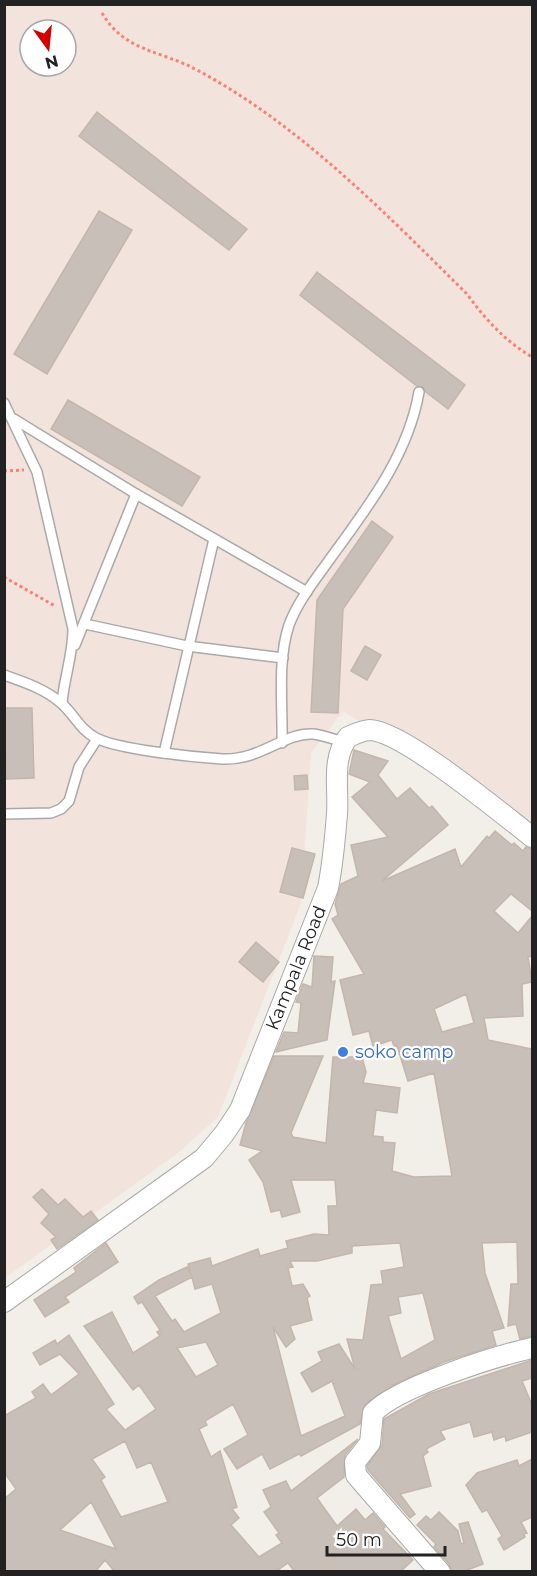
<svg xmlns="http://www.w3.org/2000/svg" width="537" height="1576" viewBox="0 0 537 1576" font-family="Montserrat,sans-serif">
	<rect width="100%" height="100%" fill="#f2efe9"/>
	<path fill="#f3e3dd" fill-rule="evenodd" d="M5,5H532V831L343,711L311,753L301,903L218,1117L178,1153L5,1278ZM30,30H66V66H30Z"/>
	<g fill="#c7bfb8" stroke="#c4b6ab" stroke-width="1.5" fill-rule="evenodd">
		<polygon points="97,112 247,229 229,250 79,136"/>
		<polygon points="99,211 132,230 47,374 14,354"/>
		<polygon points="317,272 465,385 448,409 426,392 423,387 417,386 300,295"/>
		<polygon points="68,400 200,477 182,506 51,429"/>
		<polygon points="372,521 393,537 343,609 338,713 311,712 317,600"/>
		<polygon points="365,646 381,655 367,680 351,671"/>
		<polygon points="4,708 32,708 34,778 6,779"/>
		<path d="M354,750L388,761L378,775L397,799L410,788L429,808L432,806L448,825L382,881L455,849L461,867L487,836L489,838L495,831L512,845L514,843L523,851L526,847L532,849V911L511,894L494,911L518,933L532,916V956L528,957L532,982L522,984L523,1016L484,1018L488,1040L532,1049V1336L520,1339L516,1324L508,1326L511,1284H518L517,1242L482,1243L485,1273L504,1328L492,1331L496,1345L444,1362L397,1383L365,1404L360,1424L301,1456L299,1454L270,1469L262,1454L237,1469L224,1449L248,1435L233,1404L205,1421L207,1425L199,1429L211,1457L220,1451L237,1507L232,1509L239,1518L231,1525L259,1557L282,1543L276,1535L279,1533L264,1512L271,1507L263,1490L286,1481L291,1491L358,1439L345,1455L344,1477L317,1498L337,1526L356,1509L365,1520L373,1513L385,1527L383,1529L413,1560L400,1572H295L288,1563L275,1572H115L105,1560L95,1572H4V1499L16,1489L4,1472V1416L36,1398L32,1392L43,1384L51,1395L79,1374L60,1354L40,1365L33,1353L55,1340L57,1344L69,1335L114,1404L106,1409L125,1430L156,1409L139,1385L133,1390L84,1326L112,1312L133,1353L160,1336L157,1332L160,1330L142,1302L138,1304L134,1297L159,1280L187,1267L191,1275L188,1264L210,1258L212,1266L258,1249L260,1256L288,1248L286,1241L314,1234L329,1235L328,1206H337L335,1180H291L300,1212L282,1217L280,1210L271,1212L263,1182L249,1160L262,1151L240,1145L246,1123L274,1056H323L291,1133L293,1137L326,1143L333,1057H362L366,1072L363,1083L400,1088L397,1113L376,1110L373,1136L383,1137V1142L395,1143L392,1171L414,1177L452,1176L434,1073L408,1081L397,1046L394,1047L392,1040L373,1046L369,1031L353,1035L340,980L364,974L332,919L338,915L335,904L341,884L358,876L351,845L388,837L352,797L370,782L349,774ZM466,994L474,1023L442,1032L434,1009ZM400,1243L404,1267L381,1271L383,1284L371,1285L363,1340L347,1339L355,1369L339,1344L318,1352L322,1361L301,1373L312,1392L332,1381L345,1416L301,1436L273,1327L286,1347L295,1339L290,1326L312,1320L307,1298L310,1296L303,1284L292,1286L288,1268L293,1267L290,1261H317L352,1253V1246ZM192,1277L195,1289L212,1284L221,1313L184,1332L175,1319L172,1321L155,1296ZM423,1293L435,1340L401,1359L388,1316L401,1313L398,1297ZM206,1342L218,1365L196,1377L177,1348ZM125,1441L137,1468L151,1462L168,1502L121,1517L101,1480L105,1477L92,1459ZM91,1502L116,1549L60,1530Z"/>
		<polygon points="307,775 308,789 295,790 294,776"/>
		<polygon points="292,848 315,854 303,898 280,892"/>
		<polygon points="256,942 279,962 263,982 239,962"/>
		<polygon points="314,956 333,957 331,982 335,981 327,1040 276,1052 284,1032 298,1033 301,1003 296,1002 303,984 312,987"/>
		<polygon points="42,1189 58,1205 65,1199 83,1217 91,1211 98,1220 57,1249 51,1240 56,1237 41,1223 49,1214 33,1197"/>
		<polygon points="106,1243 118,1262 65,1297 69,1302 45,1317 34,1300 76,1272 74,1268"/>
		<polygon points="532,1360 532,1378 522,1381 532,1405 532,1432 506,1441 505,1436 494,1440 492,1432 474,1437 470,1422 440,1431 445,1439 426,1449 428,1452 423,1456 431,1486 400,1494 415,1514 410,1518 368,1470 367,1466 382,1445 384,1419 429,1394"/>
		<polygon points="532,1459 532,1517 521,1522 527,1533 524,1534 525,1537 504,1550 498,1539 502,1536 487,1510 482,1512 466,1485 477,1473 517,1460 519,1466"/>
		<polygon points="439,1512 458,1531 461,1544 464,1543 459,1524 468,1522 483,1564 462,1572 452,1572 449,1564 434,1547 436,1544 417,1525 426,1516 431,1520"/>
	</g>
	<g fill="none" stroke-linecap="round" stroke-linejoin="round">
		<g stroke="#a9a9a9" stroke-width="12">
			<g id="lane">
				<path d="M4,403L37,472L73,629C73,655 64,678 62,703"/>
				<polyline points="14,419 136,494 307,592"/>
				<polyline points="85,624 187,646 283,658"/>
				<polyline points="75,645 136,494"/>
				<path d="M4,675C24,682 45,689 61,703C74,714 80,730 96,738C120,750 194,757 222,759C260,761 285,732 313,734C323,735 335,740 344,742"/>
				<path d="M282,743C283,706 277,661 289,625C298,601 315,580 330,559C367,508 408,456 419,392"/>
				<polyline points="164,753 214,539"/>
				<polyline points="4,814 51,813 61,809 69,801 79,767 97,739"/>
			</g>
		</g>
		<g stroke="#a9a9a9" stroke-width="22">
			<g id="street">
				<path d="M4,1302L204,1158L224,1134L240,1110L328,888C333,863 335,839 337,814C339,789 331,759 348,737C355,734 363,730 370,730C403,731 502,814 532,837"/>
				<path d="M440,1572L356,1475L355,1462L370,1443L373,1413C397,1387 496,1356 532,1348"/>
			</g>
		</g>
		<g stroke="#fa8072" stroke-width="3" stroke-dasharray="3 3" stroke-linecap="butt">
			<path d="M102,13C125,52 160,50 197,70C300,125 385,213 467,294C485,319 505,341 532,357"/>
			<polyline points="4,471 24,470"/>
			<polyline points="4,577 55,606"/>
		</g>
		<use href="#lane" stroke="#fff" stroke-width="9"/>
		<use href="#street" stroke="#fff" stroke-width="20"/>
	</g>
	<circle fill="#3f7fe0" stroke="#fff" stroke-width="2" cx="343" cy="1052" r="6"/>
	<g text-anchor="middle" stroke-width="4.5" stroke-linejoin="round" paint-order="stroke">
		<g font-size="18" fill="#222" stroke="#fff">
			<text transform="translate(296 968) rotate(-68)" y="6">Kampala Road</text>
		</g>
		<g font-size="18" fill="#366cbe" stroke="#fff" text-anchor="start">
			<text x="355" y="1058">soko camp</text>
		</g>
	</g>
	<rect width="537" height="1576" fill="none" stroke="#222222" stroke-width="12"/>
	<g transform="translate(48 48) rotate(165)"><circle r="28" fill="#ffffff" stroke="#a7a7a7" stroke-width="1.5"/>
	<path d="M0-4.5L10 22L0 15L-10 22Z" fill="#d40000"/>
	<text y="-9" font-size="16" font-weight="bold" text-anchor="middle" fill="#222222">N</text>
	</g>
	<path d="M327 1546v9h118v-9" fill="none" stroke="#222222" stroke-width="3"/>
	<text x="336" y="1546" font-size="18" fill="#222222" stroke="#ffffff" stroke-width="4.5" paint-order="stroke">50 m</text>
</svg>
